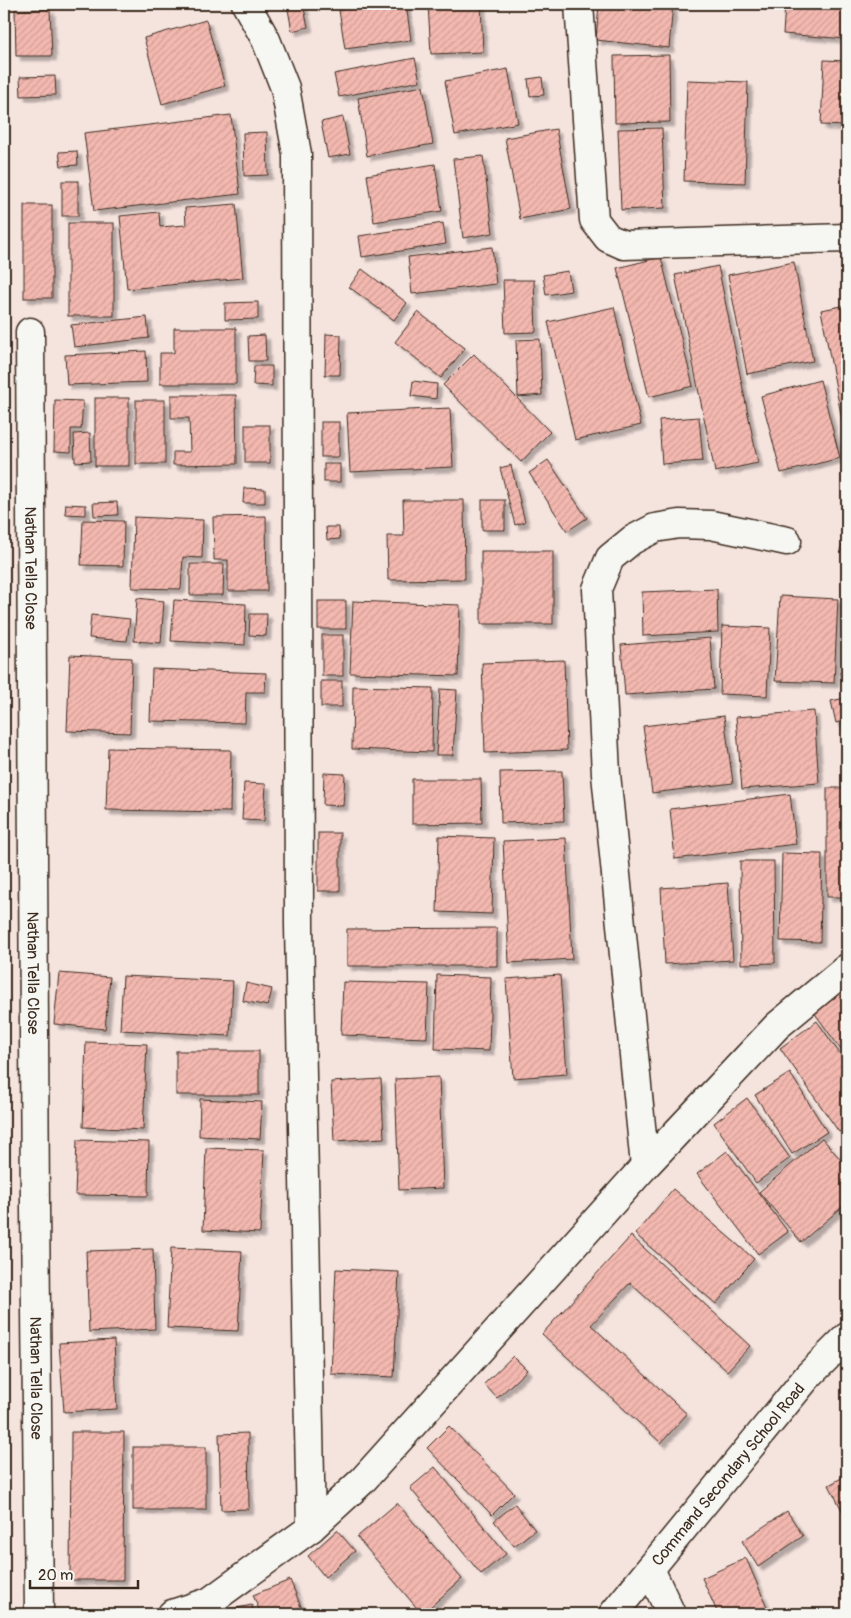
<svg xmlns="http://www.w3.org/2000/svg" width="851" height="1618" viewBox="0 0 851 1618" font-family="Pangolin,sans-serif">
	<defs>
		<pattern id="building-hatch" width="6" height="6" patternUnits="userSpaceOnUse" patternTransform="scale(1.25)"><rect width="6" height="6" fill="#f3b8b0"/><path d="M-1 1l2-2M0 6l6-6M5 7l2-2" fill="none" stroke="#d19e97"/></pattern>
		<filter id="shadow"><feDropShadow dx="4.5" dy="4.5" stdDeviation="1" flood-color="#0004"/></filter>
	</defs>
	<rect width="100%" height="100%" fill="#f5e3de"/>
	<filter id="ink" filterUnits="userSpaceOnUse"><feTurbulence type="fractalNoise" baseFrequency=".02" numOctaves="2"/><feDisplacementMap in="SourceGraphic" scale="10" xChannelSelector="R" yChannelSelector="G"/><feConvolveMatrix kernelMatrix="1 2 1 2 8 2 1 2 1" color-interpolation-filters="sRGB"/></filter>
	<g filter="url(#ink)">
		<g fill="url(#building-hatch)" stroke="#3b2a1e" filter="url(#shadow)">
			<polygon points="287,4 303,4 308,27 292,31"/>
			<polygon points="385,4 406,4 411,40 345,49 339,10"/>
			<polygon points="428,4 481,4 483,52 431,54"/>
			<polygon points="599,4 673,4 669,48 596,40"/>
			<polygon points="785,4 847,4 847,39 783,34"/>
			<polygon points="50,9 52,56 16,56 15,10"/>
			<polygon points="206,20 225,86 162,104 144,38"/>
			<polygon points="669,55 670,122 615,123 614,56"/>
			<polygon points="415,58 420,81 339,97 334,74"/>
			<polygon points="824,60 847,61 847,126 821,125"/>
			<polygon points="508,69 518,123 455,135 445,81"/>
			<polygon points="55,76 56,95 21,96 20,77"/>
			<polygon points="542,77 544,95 530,96 528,79"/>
			<polygon points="687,80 748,82 745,183 684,181"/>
			<polygon points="423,86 433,144 367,156 358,98"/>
			<polygon points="231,115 240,194 94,211 84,133"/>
			<polygon points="343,117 350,154 328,158 321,122"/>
			<polygon points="662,128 665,208 621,210 618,129"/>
			<polygon points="556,129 571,209 520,219 505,138"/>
			<polygon points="267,132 268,175 244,176 243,133"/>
			<polygon points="77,151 78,165 61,166 59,152"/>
			<polygon points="483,156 493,233 463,238 453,159"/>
			<polygon points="435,164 442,211 374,222 367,175"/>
			<rect x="62" y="181" width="16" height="35"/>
			<polygon points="236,204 243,278 127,289 120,216 159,212 160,227 186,225 185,208"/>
			<rect x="24" y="205" width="28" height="93"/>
			<rect x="68" y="223" width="46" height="93"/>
			<polygon points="443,223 446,244 362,257 359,236"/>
			<polygon points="492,247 496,284 412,294 408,257"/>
			<polygon points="661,257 693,386 649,397 617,268"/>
			<polygon points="794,262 813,361 747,374 728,275"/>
			<polygon points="718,266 758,463 715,472 675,275"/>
			<polygon points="362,269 407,303 394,320 349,287"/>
			<polygon points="568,271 571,291 546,295 543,275"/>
			<polygon points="503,280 534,280 536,332 505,333"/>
			<polygon points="258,302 258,319 225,320 225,303"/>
			<polygon points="847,305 847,446 821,310"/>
			<polygon points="614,307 641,425 575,440 548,322"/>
			<polygon points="418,312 465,348 441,378 395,342"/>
			<polygon points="147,317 149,338 74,347 71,325"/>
			<polygon points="174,328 236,328 236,384 160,384 160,353 174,353"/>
			<polygon points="326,334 341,335 340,375 325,375"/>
			<polygon points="265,335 266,361 249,361 248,336"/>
			<polygon points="540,339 542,395 518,397 516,340"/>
			<polygon points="146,351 147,382 67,385 65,355"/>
			<polygon points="474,354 550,432 521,462 443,385"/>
			<polygon points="254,366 272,366 272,386 253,385"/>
			<polygon points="820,380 840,458 781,473 761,396"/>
			<polygon points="413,381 437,384 436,399 411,396"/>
			<polygon points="171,395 236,395 237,464 173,465 173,452 190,452 189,418 171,418"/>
			<rect x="95" y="398" width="34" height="68"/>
			<polygon points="55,400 83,401 81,429 71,429 71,452 54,451"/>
			<rect x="136" y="400" width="29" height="64"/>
			<polygon points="450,408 453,467 350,472 347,413"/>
			<polygon points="699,417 703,461 662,464 659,420"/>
			<rect x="321" y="422" width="18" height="35"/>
			<rect x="245" y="425" width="25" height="38"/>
			<polygon points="90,433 91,461 75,462 74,434"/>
			<polygon points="548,460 587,518 567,531 529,473"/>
			<rect x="324" y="464" width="16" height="18"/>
			<polygon points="511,465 525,522 515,525 500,468"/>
			<polygon points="244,488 265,489 265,503 243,503"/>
			<polygon points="403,500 464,500 465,579 388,580 387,536 404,536"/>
			<rect x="482" y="500" width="23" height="30"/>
			<polygon points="117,502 118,515 94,516 93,503"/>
			<polygon points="66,504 86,505 86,515 65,514"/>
			<polygon points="266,516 267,591 228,591 228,560 214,560 213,517"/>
			<polygon points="134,517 203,520 202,558 183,557 181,589 132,588"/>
			<polygon points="83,520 124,521 123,566 81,565"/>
			<polygon points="326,527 339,527 340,539 327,540"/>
			<polygon points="847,533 847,553 840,550"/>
			<rect x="481" y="551" width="72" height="73"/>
			<polygon points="190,564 224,564 223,595 190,595"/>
			<polygon points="717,589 718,632 643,636 642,592"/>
			<polygon points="780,596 838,599 834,683 775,681"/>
			<polygon points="137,598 164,601 161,643 134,641"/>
			<polygon points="174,600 246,604 245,645 171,641"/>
			<rect x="318" y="601" width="28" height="28"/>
			<polygon points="353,601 460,605 458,676 350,673"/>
			<polygon points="250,614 267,614 266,636 249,635"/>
			<polygon points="91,615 130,619 127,641 89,638"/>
			<polygon points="722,626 770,628 767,696 720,694"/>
			<rect x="322" y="635" width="21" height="41"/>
			<polygon points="710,638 714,689 625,695 621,645"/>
			<polygon points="70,655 132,658 130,733 67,731"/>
			<polygon points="564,660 567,750 485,753 482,663"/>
			<polygon points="152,669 266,673 265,692 246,692 245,723 150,721"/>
			<polygon points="847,671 847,720 836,723 831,701 845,698 840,672"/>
			<rect x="321" y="681" width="21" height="26"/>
			<polygon points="353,686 433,688 432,752 352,749"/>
			<polygon points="440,689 457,690 453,755 436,755"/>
			<polygon points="814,711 819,783 742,789 736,717"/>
			<polygon points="724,716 733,783 652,793 643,726"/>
			<polygon points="108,748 231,750 230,812 106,810"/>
			<polygon points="562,771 564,821 501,823 500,772"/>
			<polygon points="324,773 345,774 343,806 323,805"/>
			<polygon points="412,779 481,779 482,823 412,824"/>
			<polygon points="244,783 266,784 264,821 242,820"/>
			<rect x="827" y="788" width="20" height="109"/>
			<polygon points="790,794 796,844 675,859 670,809"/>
			<rect x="318" y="833" width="22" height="58"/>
			<polygon points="439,836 494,838 492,914 437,912"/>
			<polygon points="566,838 572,959 509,963 503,841"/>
			<polygon points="782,853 822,854 820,942 780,941"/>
			<polygon points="740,861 774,861 775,963 741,964"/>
			<polygon points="728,883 733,960 665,964 661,888"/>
			<polygon points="497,928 497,966 347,966 347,929"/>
			<polygon points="59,973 110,977 105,1029 54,1024"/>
			<polygon points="437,975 491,977 489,1051 435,1049"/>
			<polygon points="560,975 567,1074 513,1078 506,979"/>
			<polygon points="123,976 233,981 230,1036 120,1030"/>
			<polygon points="343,982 429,984 427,1038 341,1035"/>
			<polygon points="246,983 272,989 268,1006 243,1001"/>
			<polygon points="847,983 847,1058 808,1004"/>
			<polygon points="817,1021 847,1064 847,1126 839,1132 780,1048"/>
			<polygon points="86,1042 147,1044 143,1130 83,1127"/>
			<rect x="176" y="1051" width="83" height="44"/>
			<polygon points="790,1073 827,1132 792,1154 755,1095"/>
			<polygon points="439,1077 443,1188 399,1190 395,1079"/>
			<polygon points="381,1079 384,1138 334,1141 331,1082"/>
			<polygon points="747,1098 790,1158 756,1183 714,1123"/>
			<polygon points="200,1099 262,1102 260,1139 199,1136"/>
			<polygon points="822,1138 847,1167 847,1203 801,1242 759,1192"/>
			<polygon points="77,1140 149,1142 148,1196 75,1195"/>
			<polygon points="206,1148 264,1150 260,1233 203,1230"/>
			<polygon points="727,1151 788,1232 758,1254 697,1174"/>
			<polygon points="673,1189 754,1259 716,1304 635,1234"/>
			<polygon points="631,1236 750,1346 727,1371 630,1283 591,1325 687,1414 661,1443 542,1334"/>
			<polygon points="171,1248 242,1251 238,1331 167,1328"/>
			<polygon points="153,1249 155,1329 89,1332 86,1251"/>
			<polygon points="336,1269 399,1272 394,1377 331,1374"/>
			<polygon points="114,1340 117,1409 64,1412 59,1343"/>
			<polygon points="513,1356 527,1370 497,1398 484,1384"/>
			<polygon points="449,1426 514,1493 492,1515 427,1448"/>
			<polygon points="71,1432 124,1432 123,1580 70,1580"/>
			<polygon points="248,1433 249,1509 221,1510 219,1434"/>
			<rect x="133" y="1447" width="73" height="63"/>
			<polygon points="435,1467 506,1554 481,1574 410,1488"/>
			<polygon points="847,1475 847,1520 829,1485"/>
			<polygon points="397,1503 462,1579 422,1614 357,1537"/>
			<polygon points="515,1504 535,1530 514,1546 494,1521"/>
			<polygon points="787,1511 803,1536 758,1567 742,1541"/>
			<polygon points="337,1530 355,1551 325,1577 308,1556"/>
			<polygon points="746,1558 770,1614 718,1614 702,1578"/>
			<polygon points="290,1580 304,1614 261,1614 253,1595"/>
			<polygon points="252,1605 254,1614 216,1614 216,1612"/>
		</g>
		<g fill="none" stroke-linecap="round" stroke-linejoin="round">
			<g stroke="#3b2a1e" stroke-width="31">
				<g id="street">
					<polyline points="246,4 266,40 285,88 297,154 299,926 311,1528"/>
					<polyline points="579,4 594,220 608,238 624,245 847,238"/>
					<path id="s1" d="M30,332L35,1208L39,1614"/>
					<polyline points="645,1166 606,774 597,589 610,558 632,540 655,528 679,524 711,525 787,541"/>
					<polyline points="650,1569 671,1614"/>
					<polyline points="172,1614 209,1602 311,1528 362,1481 645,1166 777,1026 847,968"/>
				</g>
			</g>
			<g stroke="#3b2a1e" stroke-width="31">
				<g id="secondary">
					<path id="s2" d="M613,1614L808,1376L847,1337"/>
				</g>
			</g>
			<use href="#street" stroke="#f6f6f2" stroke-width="28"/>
			<use href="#secondary" stroke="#f6f6f2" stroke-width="28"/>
		</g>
	</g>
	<g text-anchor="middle" stroke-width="4" stroke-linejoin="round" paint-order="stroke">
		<g font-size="16" fill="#3b2a1e" stroke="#f6f6f2">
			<text dy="6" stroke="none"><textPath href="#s1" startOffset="236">Nathan Tella Close</textPath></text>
			<text dy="6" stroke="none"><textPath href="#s1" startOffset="641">Nathan Tella Close</textPath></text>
			<text dy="6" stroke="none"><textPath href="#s1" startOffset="1046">Nathan Tella Close</textPath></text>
			<text dy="6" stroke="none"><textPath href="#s2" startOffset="181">Command Secondary School Road</textPath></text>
		</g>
	</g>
	<rect width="851" height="1618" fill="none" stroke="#f6f6f2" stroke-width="20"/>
	<rect x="10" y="10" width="831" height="1598" fill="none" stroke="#3b2a1e" stroke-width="2" filter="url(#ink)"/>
	<path d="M30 1580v8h108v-8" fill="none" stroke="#3b2a1e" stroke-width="2.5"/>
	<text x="38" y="1580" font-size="15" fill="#3b2a1e" stroke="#f6f6f2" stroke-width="4" paint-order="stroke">20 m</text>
</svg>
